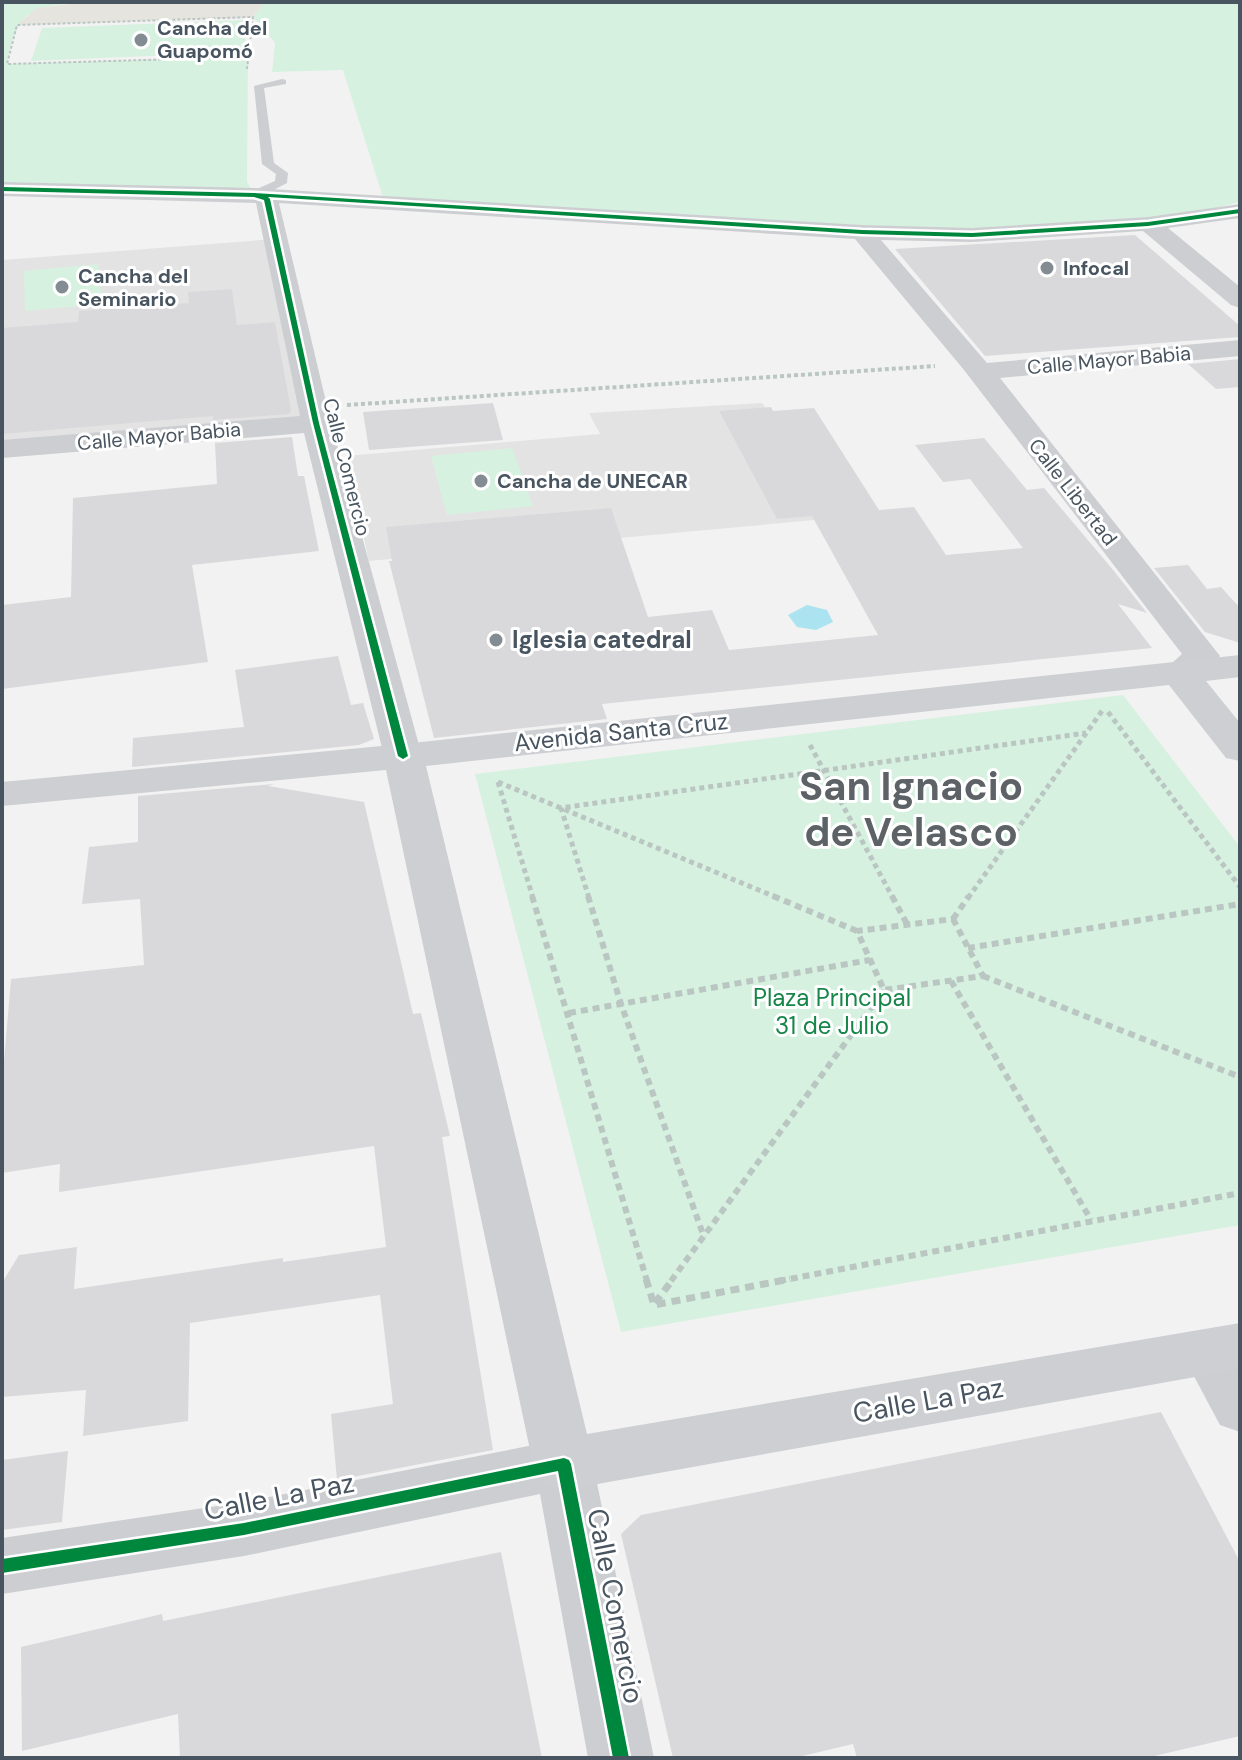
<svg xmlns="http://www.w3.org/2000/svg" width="1242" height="1760" viewBox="0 0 1242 1760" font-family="'DM Sans',sans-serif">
	<rect width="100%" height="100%" fill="#f3f2f2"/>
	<g fill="#e4e3e4">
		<polygon points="275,239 316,423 2,449 2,260"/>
		<polygon points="762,403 847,517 369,561 346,456 600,434 589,413"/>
	</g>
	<g fill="#d7f1e0">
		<path d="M2,2H87C34,6 16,8 7,64L248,57L247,182L251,189H2Z"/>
		<polygon points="265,2 1240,2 1240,202 1148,224 972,235 384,201 343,70 272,72 275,43 253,17"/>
		<polygon points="246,20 245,52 31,61 42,28"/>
		<polygon points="98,264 102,304 25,311 24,271"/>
		<polygon points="512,448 533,506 447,515 431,456"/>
		<polygon points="1123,695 1240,847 1240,1225 621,1332 475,774"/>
	</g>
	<polygon fill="#e6e4de" points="87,2 265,2 253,17 17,25 37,8"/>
	<polygon fill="#abe4f0" points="807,605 827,610 833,622 816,630 797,627 788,615"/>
	<g fill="#d9d9db">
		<polygon points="1135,235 1240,326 1240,337 985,356 895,249"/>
		<polygon points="232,289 237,325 275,322 291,410 289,414 213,420 213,416 2,434 2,328 78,322 79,311 189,303 188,292"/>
		<polygon points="1240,359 1240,387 1216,389 1188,364"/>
		<polygon points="493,403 503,440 369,450 363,412"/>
		<polygon points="771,407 773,411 814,408 879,510 914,507 946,555 1023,548 970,479 943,482 915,445 984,438 1027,490 1044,488 1114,571 1147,613 1118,604 1152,648 602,704 607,719 434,738 389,561 392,561 386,527 611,508 648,617 712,610 729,650 878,635 812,516 777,519 719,411"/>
		<polygon points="292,437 298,476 304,476 319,551 192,565 208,662 2,689 2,605 71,597 73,498 217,484 215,443"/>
		<polygon points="1188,565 1207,589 1221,587 1240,608 1240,643 1205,632 1154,568"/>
		<polygon points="338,656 351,705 363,703 374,739 359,745 132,767 133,738 244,727 235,670"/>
		<polygon points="274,784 268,786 364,802 413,1014 421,1013 450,1136 442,1137 493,1450 337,1480 331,1414 393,1404 380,1295 190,1323 188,1421 83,1436 86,1390 2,1397 2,1283 19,1255 77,1247 74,1289 283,1258 283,1262 386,1247 374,1146 59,1192 60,1164 2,1173 2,1085 11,979 144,965 140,899 82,904 89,847 138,842 138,796"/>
		<polygon points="1161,1412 1240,1562 1240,1736 1146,1758 857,1758 853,1744 794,1758 673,1758 621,1534 641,1515"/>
		<polygon points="68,1451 62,1522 2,1530 2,1460"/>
		<polygon points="501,1552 542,1758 180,1758 178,1714 22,1751 21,1647 162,1614 163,1621"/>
	</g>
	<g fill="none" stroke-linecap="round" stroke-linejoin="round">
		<polyline stroke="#bac6c2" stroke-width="2" stroke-dasharray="3 2" stroke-linecap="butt" points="247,69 253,17 17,25 7,64 248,57"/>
		<polyline stroke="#bac6c2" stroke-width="4" stroke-dasharray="4 3" stroke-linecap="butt" points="347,405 935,366"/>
		<g stroke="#bac6c2" stroke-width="5" stroke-dasharray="5 4" stroke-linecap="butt">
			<polyline points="1108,712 1240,887"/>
			<polyline points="810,745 893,898"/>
			<polyline points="498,782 533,898"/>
			<polyline points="498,782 778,898"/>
			<polyline points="589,898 561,808 1086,733"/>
			<polyline points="968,898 1102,711"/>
		</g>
		<g stroke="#bac6c2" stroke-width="6" stroke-dasharray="7 5" stroke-linecap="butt">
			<polyline points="532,896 647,1281"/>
			<polyline points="588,896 621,1004 704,1237"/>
			<polyline points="773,896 857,931"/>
			<polyline points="892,896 907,924"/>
			<polyline points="953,919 969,896"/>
			<polygon points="953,919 983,976 884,990 857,931"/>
			<polyline points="968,948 1240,904"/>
			<polyline points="983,976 1240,1077"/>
			<polyline points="951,981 1091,1220"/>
			<polyline points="569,1013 870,960"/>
			<polyline points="671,1281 884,990"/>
			<polyline points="779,1281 1240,1193"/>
		</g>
		<g stroke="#bac6c2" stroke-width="7" stroke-dasharray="9 6" stroke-linecap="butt">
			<polyline points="646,1279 654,1305 790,1279"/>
			<polyline points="655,1303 673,1279"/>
		</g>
		<polygon fill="#ccced1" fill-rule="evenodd" points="282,79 286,80 286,84 264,88 274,163 288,173 287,183 258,198 250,198 250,192 275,181 276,174 262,164 254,86"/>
		<g fill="#ccced1" fill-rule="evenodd">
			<path d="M2,182L254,188L862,225L972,228L1148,217L1240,204V218L1168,228L1240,287V308L1231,305L1143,231L972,242L881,240L987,363L1240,340V356L1000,378L1220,656C1207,674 1188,686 1166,681L1161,673L1182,654L964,370L855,239L279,203L331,423L422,756L417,764L403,768L389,764L384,756L304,433L2,458V440L300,416L256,203L2,196Z"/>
			<polygon points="1209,1330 1229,1336 1240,1356 1240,1432 1220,1425 1181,1352 1189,1336"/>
			<polygon points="564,1439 585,1446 593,1464 654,1758 588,1758 540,1494 244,1556 2,1594 2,1538 244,1502"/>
		</g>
		<polygon fill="#cdcfd2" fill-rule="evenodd" points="1240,655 1240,677 1206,681 1240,723 1240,761 1226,758 1169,685 426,766 587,1434 1240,1323 1240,1369 564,1490 542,1483 533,1464 386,770 2,806 2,782 403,744"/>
		<g stroke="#fff" stroke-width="5">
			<g id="cycleway">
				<polygon points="2,187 254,193 862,230 972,233 1148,222 1240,209 1240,213 1148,226 972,237 862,234 268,197 270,199 319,423 408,756 403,759 398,756 313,423 264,200 254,197 2,191"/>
				<polygon points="564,1458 569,1460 571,1464 629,1758 613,1758 558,1471 244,1535 2,1573 2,1559 244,1523"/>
			</g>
		</g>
		<use href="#cycleway" fill="#00873e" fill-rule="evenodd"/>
	</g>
	<g fill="#848c93" stroke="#fff" stroke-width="3">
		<circle cx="141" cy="40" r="8"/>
		<circle cx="1047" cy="268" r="8"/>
		<circle cx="62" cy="287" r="8"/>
		<circle cx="481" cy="481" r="8"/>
		<circle cx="496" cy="640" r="8"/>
	</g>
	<g text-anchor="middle" stroke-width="6" stroke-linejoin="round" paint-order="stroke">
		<g font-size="20" font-weight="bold" fill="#485560" stroke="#fff" text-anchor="start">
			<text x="157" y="35">Cancha del<tspan x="157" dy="23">Guapomó</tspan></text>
			<text x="1063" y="275">Infocal</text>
			<text x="78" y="283">Cancha del<tspan x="78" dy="23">Seminario</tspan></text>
			<text x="497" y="488">Cancha de UNECAR</text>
		</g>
		<g font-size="20" fill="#485560" stroke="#fff">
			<text transform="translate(1109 360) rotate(-5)" y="7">Calle Mayor Babia</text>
			<text transform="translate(159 436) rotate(-5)" y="7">Calle Mayor Babia</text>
			<text transform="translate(347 467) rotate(76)" y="7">Calle Comercio</text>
			<text transform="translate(1073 492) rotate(52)" y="7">Calle Libertad</text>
		</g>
		<g font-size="24" font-weight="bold" fill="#485560" stroke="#fff" text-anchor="start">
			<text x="512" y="648">Iglesia catedral</text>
		</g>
		<g font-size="24" fill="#485560" stroke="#fff">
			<text transform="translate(621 732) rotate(-6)" y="8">Avenida Santa Cruz</text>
		</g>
		<g font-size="24" fill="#158548" stroke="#fff">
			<text x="832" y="1006">Plaza Principal<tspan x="832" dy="28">31 de Julio</tspan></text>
		</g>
		<g font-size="28" fill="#485560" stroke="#fff">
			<text transform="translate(928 1400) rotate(-10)" y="10">Calle La Paz</text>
			<text transform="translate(279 1496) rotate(-11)" y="10">Calle La Paz</text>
			<text transform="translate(616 1606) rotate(79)" y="10">Calle Comercio</text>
		</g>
		<g font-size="40" font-weight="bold" fill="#5d6266" stroke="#fff">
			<text x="911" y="800">San Ignacio<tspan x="911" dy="46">de Velasco</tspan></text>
		</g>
	</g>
	<rect width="1242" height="1760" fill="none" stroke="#485560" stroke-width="8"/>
</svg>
